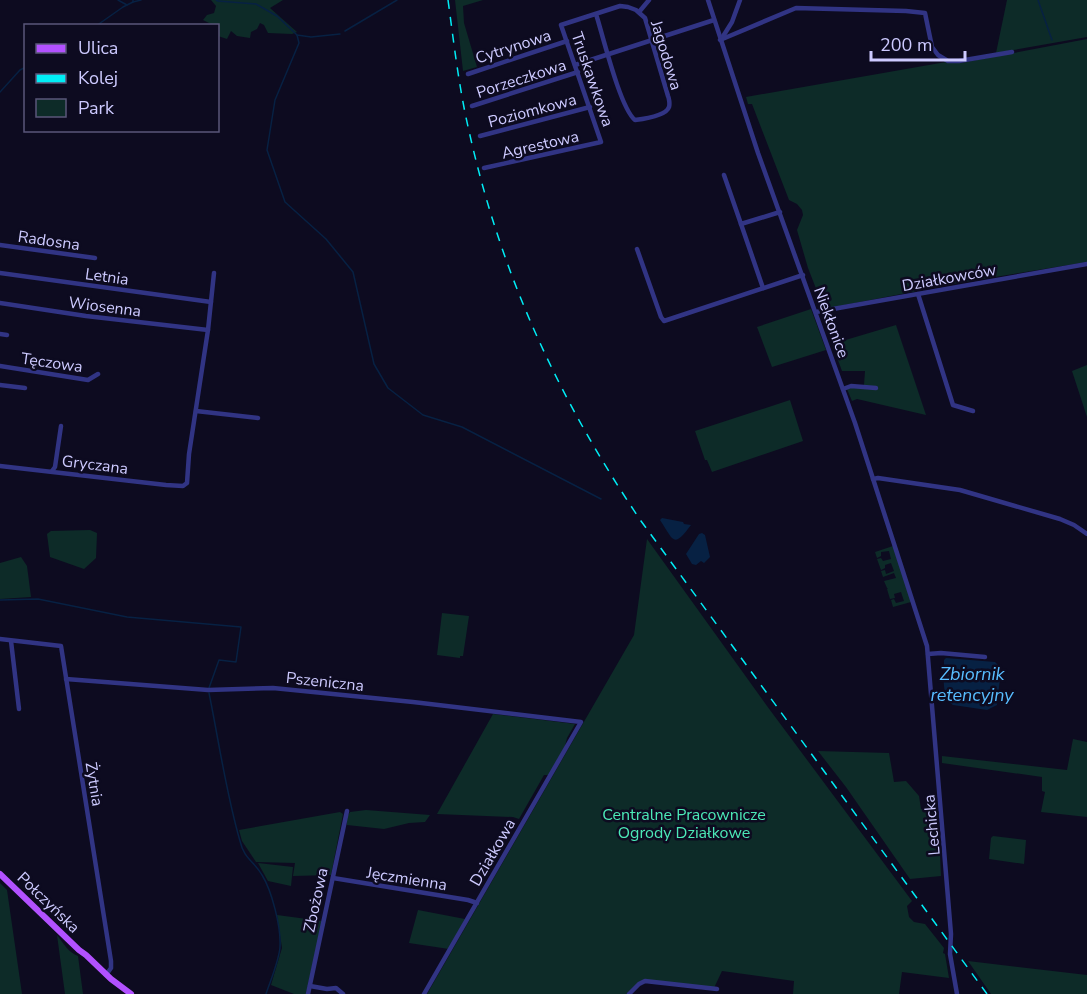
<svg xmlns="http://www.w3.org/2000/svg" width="1087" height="994" viewBox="0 0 1087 994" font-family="'Nunito Sans',sans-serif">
	<rect width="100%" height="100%" fill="#0d0b20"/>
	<g fill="#0d2b28">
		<polygon points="211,0 283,0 270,8 297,32 292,34 268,33 264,25 260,23 257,29 251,32 250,38 237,36 231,31 227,39 218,36 218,26 211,25 211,24 203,20 207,15 214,13 216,6"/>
		<polygon points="455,0 483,0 463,6 464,23 477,67 463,71"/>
		<polygon points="1007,0 1087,0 1087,37 996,53"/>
		<polygon points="1087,39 1087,262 958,283 824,309 808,268 797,230 803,215 802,210 797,204 789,200 752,104 748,104 746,97 946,62 961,63"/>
		<polygon points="811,309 826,350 772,367 757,327"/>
		<polygon points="896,325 926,415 857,399 852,401 847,389 864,385 865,371 842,371 832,344"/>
		<polygon points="1087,365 1087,417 1072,371"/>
		<polygon points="790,400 803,441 712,472 707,460 705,460 695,431"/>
		<polygon points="90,530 97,533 96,558 84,569 50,557 47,534 51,531"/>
		<polygon points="647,539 767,706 912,901 907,906 909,917 914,922 925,924 944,948 943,953 945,954 949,978 902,972 899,994 793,994 794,981 722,971 714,988 639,982 626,994 427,994 634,635"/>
		<polygon points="893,546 911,602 893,607 891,600 894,599 896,603 904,601 901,592 894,594 895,598 890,599 887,589 888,588 887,588 884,581 896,578 894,573 883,577 881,571 885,570 886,574 894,571 891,563 885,565 885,568 881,570 877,559 881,558 883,561 891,559 889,551 881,552 881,556 877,558 875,552"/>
		<polygon points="21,557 27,566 31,597 0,599 0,563"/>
		<polygon points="442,613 469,616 463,656 460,656 460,658 437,655"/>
		<polygon points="493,714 575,724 567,738 565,746 549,775 544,775 519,819 513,817 437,814"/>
		<polygon points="1073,739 1087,742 1087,817 1041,812 1045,792 1042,791 1042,777 942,763 942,756 1067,770"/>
		<polygon points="818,751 889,753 894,782 906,781 919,796 921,809 938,811 941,876 910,879 846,787"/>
		<polygon points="366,810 430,815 425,822 409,823 384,829 347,825 347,817 350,812"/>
		<polygon points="340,812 343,814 331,875 293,876 295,863 256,862 242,841 239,830"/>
		<polygon points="993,836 1026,840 1024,864 989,859 991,838"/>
		<polygon points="258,863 293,867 291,886 268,881"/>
		<polygon points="0,883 7,890 22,994 0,994"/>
		<polygon points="418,910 465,919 449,949 409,943"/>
		<polygon points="277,915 322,921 306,994 294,994 271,985 282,948"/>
		<path d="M57,935C63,943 69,953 78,956L83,994H65Z"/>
		<polygon points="968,961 1087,975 1087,994 991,994"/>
	</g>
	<g fill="#072143">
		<path d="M662,518L683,522L684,524L691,525C673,549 674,541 660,520Z"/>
		<polygon points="702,533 705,535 710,557 704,563 701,561 696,565 692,564 686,554 699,534"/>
		<path d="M946,658L995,662L998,665L1001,669L997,705L987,710L953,705C941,696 944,676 944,662V660Z"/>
	</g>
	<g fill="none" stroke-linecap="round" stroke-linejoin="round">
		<g stroke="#072143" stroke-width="1.5">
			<polyline points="118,0 127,5"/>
			<polyline points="216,0 218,1 256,4 277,16 297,35 311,37 340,34"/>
			<polyline points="1038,0 1052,40"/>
			<polyline points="133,2 141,0"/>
			<polyline points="96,26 123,7 133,2 133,0"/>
			<polyline points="345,31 397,0"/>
			<polyline points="297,35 299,43 275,100 267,150 285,202 326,239 353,272 374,364 388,388 423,415 462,427 601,499"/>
			<polyline points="0,92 20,70 26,67"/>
			<polyline points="0,600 38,599 127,617 241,627 236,662 219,660 209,688"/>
			<path d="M209,693C219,742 226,793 240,841C244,859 254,861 262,875C272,891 281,927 280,946C280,958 270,982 266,994"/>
		</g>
		<g stroke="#313484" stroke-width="4.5">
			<polyline points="708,0 758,153 855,423 927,646 951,934 950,954 957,994"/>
			<polyline points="639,12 649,0"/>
			<polyline points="722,38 732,22 740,0"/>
			<polyline points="720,40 796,8 906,11 925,13 932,47 938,55 948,61 959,61 1012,52"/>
			<polyline points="575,65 714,20"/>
			<polyline points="468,74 567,41"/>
			<polyline points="472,106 578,72"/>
			<polyline points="480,136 590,107"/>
			<path d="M484,168L601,142L561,25L620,6L628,7L636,10L645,18L668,96C669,98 670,104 669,107C666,116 643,119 635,120C620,108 603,36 596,14"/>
			<polyline points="724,175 741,224 780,212"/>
			<polyline points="741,224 763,288"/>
			<polyline points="0,245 95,258"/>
			<polyline points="637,249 661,317 664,321 803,275"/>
			<polyline points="0,273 211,302"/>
			<polyline points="918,294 953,405 973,411"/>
			<polyline points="0,303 86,316 208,330"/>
			<polyline points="816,312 1087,264"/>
			<polyline points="0,334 7,335"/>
			<polyline points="0,366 88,380 98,374"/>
			<polyline points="0,385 25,388"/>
			<polyline points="843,389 851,386 876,388"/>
			<polyline points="196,411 258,418"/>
			<polyline points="0,466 166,485 183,486 187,483 189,454 208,330 214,273"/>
			<polyline points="52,471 55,467 61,426"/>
			<polyline points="873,479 878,478 960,490 1060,519 1074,525 1087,534"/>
			<polyline points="0,639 61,646 111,961 111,968 106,975"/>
			<polyline points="11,641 19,709"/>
			<polyline points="928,654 941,653 985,657"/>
			<polyline points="66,679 208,690 273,688 413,702 581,722 424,994"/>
			<polyline points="333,878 468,900 477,903"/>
			<polyline points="310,986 327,989 336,988 343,994"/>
			<polyline points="308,994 347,811"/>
			<polyline points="629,994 639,984 645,981 717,989"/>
		</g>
		<polyline stroke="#b251ff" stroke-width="6" points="0,874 79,950 86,955 111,979 131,994"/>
		<path stroke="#00edf5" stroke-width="1.5" stroke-dasharray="9 8" stroke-linecap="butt" d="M448,0C454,44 459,88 469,131C501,275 558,398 641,521L987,994"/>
	</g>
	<g text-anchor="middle" stroke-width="5" stroke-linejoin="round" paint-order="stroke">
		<g font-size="16" fill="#cdcaff" stroke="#0d0b20">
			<text transform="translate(513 46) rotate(-18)" y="6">Cytrynowa</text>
			<text transform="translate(667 55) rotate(73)" y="6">Jagodowa</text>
			<text transform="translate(521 78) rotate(-18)" y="6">Porzeczkowa</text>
			<text transform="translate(593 79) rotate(71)" y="6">Truskawkowa</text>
			<text transform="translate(532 110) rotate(-15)" y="6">Poziomkowa</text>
			<text transform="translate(540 144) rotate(-13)" y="6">Agrestowa</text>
			<text transform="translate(49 240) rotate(8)" y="6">Radosna</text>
			<text transform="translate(107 276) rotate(8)" y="6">Letnia</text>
			<text transform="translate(949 277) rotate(-10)" y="6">Działkowców</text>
			<text transform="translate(105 306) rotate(7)" y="6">Wiosenna</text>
			<text transform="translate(832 322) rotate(70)" y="6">Niekłonice</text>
			<text transform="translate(52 362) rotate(8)" y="6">Tęczowa</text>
			<text transform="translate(95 464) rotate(7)" y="6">Gryczana</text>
			<text transform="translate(325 681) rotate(6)" y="6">Pszeniczna</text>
			<text transform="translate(95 784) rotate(81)" y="6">Żytnia</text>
			<text transform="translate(931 825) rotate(-95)" y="6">Lechicka</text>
			<text transform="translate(492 852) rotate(-60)" y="6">Działkowa</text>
			<text transform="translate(407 878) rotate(9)" y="6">Jęczmienna</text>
			<text transform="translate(315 900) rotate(-78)" y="6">Zbożowa</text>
			<text transform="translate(49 902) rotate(44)" y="6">Połczyńska</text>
		</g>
		<g font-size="16" fill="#4ce9b7" stroke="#0d0b20">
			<text x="684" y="820">Centralne Pracownicze<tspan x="684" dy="18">Ogrody Działkowe</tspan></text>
		</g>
		<g font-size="18" font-style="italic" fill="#58bdff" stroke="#0d0b20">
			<text x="972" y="680">Zbiornik<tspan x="972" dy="21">retencyjny</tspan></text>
		</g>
	</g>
	<rect x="24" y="24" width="195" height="108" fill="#0d0b20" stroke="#5a5779" stroke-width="1.5"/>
	<rect x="36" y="44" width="30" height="9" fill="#b251ff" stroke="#5a5779" stroke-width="1.5"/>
	<text x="78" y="54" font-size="18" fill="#cdcaff">Ulica</text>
	<rect x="36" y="74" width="30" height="9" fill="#00edf5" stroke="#5a5779" stroke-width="1.5"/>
	<text x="78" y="84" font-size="18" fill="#cdcaff">Kolej</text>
	<rect x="36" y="99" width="30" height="18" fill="#0d2b28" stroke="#5a5779" stroke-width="1.5"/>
	<text x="78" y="114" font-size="18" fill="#cdcaff">Park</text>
	<path d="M871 51v9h94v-9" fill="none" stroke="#cdcaff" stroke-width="3"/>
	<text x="880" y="51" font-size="18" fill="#cdcaff" stroke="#0d0b20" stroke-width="4.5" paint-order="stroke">200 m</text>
</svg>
